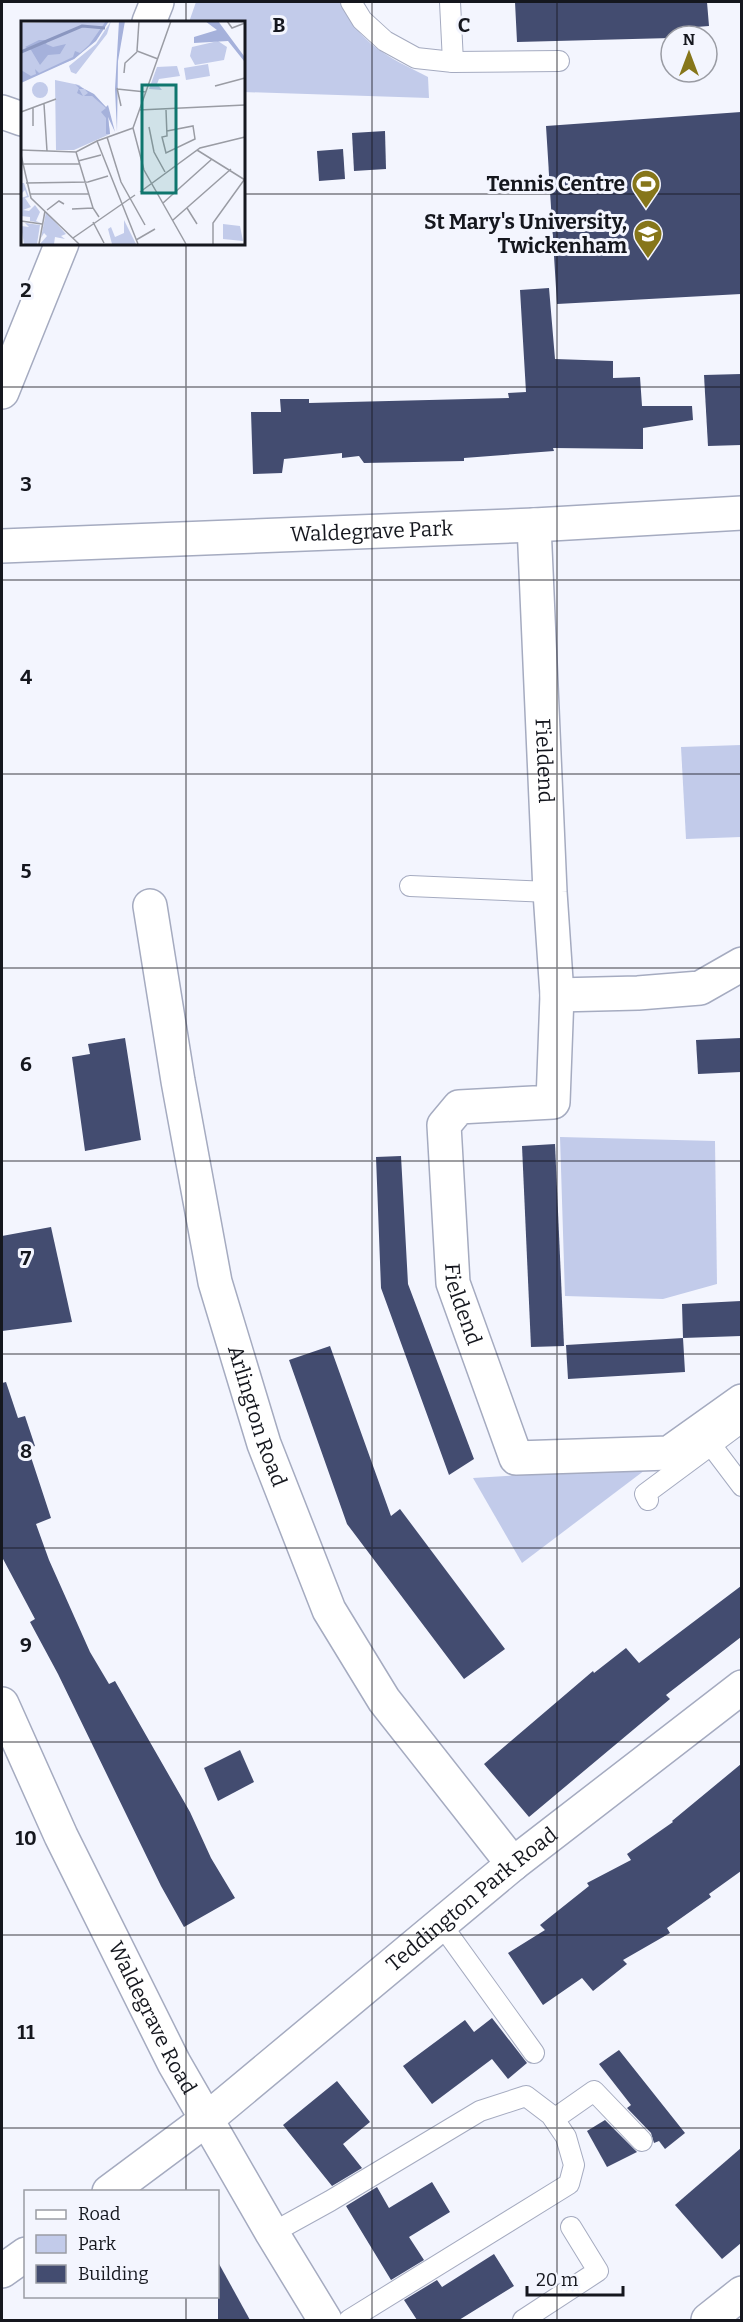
<svg xmlns="http://www.w3.org/2000/svg" width="743" height="2322" viewBox="0 0 743 2322" font-family="Bitter,serif">
	<rect width="100%" height="100%" fill="#f3f5fe"/>
	<g fill="#c2cbea">
		<path d="M196,2H342C359,45 389,57 428,77L429,98L243,92V22H189Z"/>
		<polygon points="741,745 741,837 686,839 681,747"/>
		<polygon points="560,1137 715,1141 717,1284 663,1299 565,1296"/>
		<polygon points="649,1467 522,1563 473,1478"/>
	</g>
	<g fill="#434c70">
		<polygon points="515,2 707,2 709,26 696,27 696,36 671,36 671,38 517,42"/>
		<polygon points="741,112 741,294 557,304 546,126"/>
		<polygon points="385,131 386,169 354,171 352,133"/>
		<polygon points="343,149 345,179 319,181 317,151"/>
		<polygon points="549,288 555,359 613,361 613,378 640,377 642,406 692,406 693,420 643,428 643,449 553,448 554,451 464,458 464,461 364,463 359,456 342,458 342,453 284,459 282,473 253,474 251,412 281,412 280,399 309,399 309,403 509,398 508,393 526,392 520,290"/>
		<polygon points="741,374 741,445 708,446 704,375"/>
		<polygon points="125,1038 141,1140 85,1151 72,1057 90,1054 88,1044"/>
		<polygon points="741,1038 741,1072 698,1074 696,1040"/>
		<polygon points="555,1144 564,1346 531,1347 522,1146"/>
		<polygon points="401,1156 408,1284 474,1459 449,1475 381,1288 376,1157"/>
		<polygon points="51,1227 72,1322 2,1331 2,1236"/>
		<polygon points="741,1301 741,1336 683,1338 685,1372 568,1379 566,1345 683,1338 682,1304"/>
		<polygon points="330,1346 391,1516 400,1509 505,1649 464,1679 347,1524 289,1360"/>
		<polygon points="6,1382 18,1418 25,1416 35,1446 28,1448 51,1518 36,1524 49,1560 90,1652 109,1684 115,1681 190,1812 211,1858 235,1898 184,1927 161,1886 58,1674 30,1622 35,1619 2,1557 2,1383"/>
		<polygon points="741,1586 741,1637 666,1695 670,1699 529,1817 484,1764 593,1671 594,1673 626,1648 639,1663"/>
		<polygon points="240,1750 254,1782 218,1801 204,1768"/>
		<polygon points="741,1764 741,1871 709,1894 711,1897 667,1928 670,1933 623,1960 627,1964 593,1991 582,1978 543,2005 508,1953 545,1930 540,1925 589,1886 587,1883 631,1860 627,1854 673,1822 672,1821"/>
		<polygon points="492,2018 527,2063 508,2079 492,2059 432,2104 403,2066 465,2020 474,2032"/>
		<polygon points="619,2050 685,2133 665,2149 659,2141 654,2143 651,2133 627,2108 631,2105 599,2064"/>
		<polygon points="337,2081 370,2122 343,2144 362,2168 332,2186 283,2125"/>
		<polygon points="605,2120 637,2152 607,2167 587,2131"/>
		<polygon points="741,2148 741,2243 722,2259 675,2205"/>
		<polygon points="432,2182 450,2212 409,2237 424,2260 391,2280 346,2206 377,2187 389,2208"/>
		<polygon points="494,2254 514,2286 459,2320 417,2320 404,2300 437,2280 442,2287"/>
		<polygon points="218,2262 250,2320 218,2320"/>
	</g>
	<g fill="none" stroke-linecap="round" stroke-linejoin="round">
		<g stroke="#a5abc0" stroke-width="22">
			<g id="service">
				<polyline points="351,2 362,20 385,41 416,58 453,62 559,61"/>
				<polyline points="450,2 453,62"/>
				<polyline points="410,886 550,892"/>
				<polyline points="711,1445 742,1486"/>
				<polyline points="648,1500 645,1494 742,1422"/>
				<polyline points="441,1924 534,2053"/>
				<polyline points="554,2119 594,2091 642,2141"/>
				<polyline points="272,2233 330,2201 480,2111 526,2096 551,2115 566,2137 574,2165 569,2184 349,2320"/>
				<polyline points="523,2320 598,2271 571,2227"/>
			</g>
		</g>
		<g stroke="#a5abc0" stroke-width="36">
			<g id="minor">
				<polyline points="2,112 22,119"/>
				<path id="s1" d="M534,525L550,892L557,995L553,1102L459,1107L444,1125L453,1283L516,1458L669,1453L742,1401"/>
				<path id="s2" d="M2,546L534,525L742,513"/>
				<path id="s3" d="M150,906L178,1081L215,1282L264,1444L329,1610L384,1700L513,1864"/>
				<polyline points="557,995 638,993 700,988 742,964"/>
				<polyline points="109,2192 207,2119"/>
				<polyline points="2,2271 26,2254"/>
				<polyline points="708,2320 742,2293"/>
			</g>
		</g>
		<g stroke="#a5abc0" stroke-width="36">
			<g id="tertiary">
				<path id="s4" d="M207,2119L513,1864L742,1687"/>
			</g>
		</g>
		<g stroke="#a5abc0" stroke-width="36">
			<g id="primary">
				<polyline points="149,22 157,2"/>
				<polyline points="2,392 62,243"/>
				<path id="s5" d="M2,1704L61,1836L174,2063L272,2233L325,2320"/>
			</g>
		</g>
		<use href="#service" stroke="#fff" stroke-width="20"/>
		<use href="#minor" stroke="#fff" stroke-width="33"/>
		<use href="#tertiary" stroke="#fff" stroke-width="33"/>
		<use href="#primary" stroke="#fff" stroke-width="33"/>
	</g>
	<path fill="none" stroke="#15171e" stroke-width="1.5" stroke-opacity="0.55" d="M186,2V22M372,2V2320M557,2V2320M2,194H22M243,194H742M186,243V2192M2,387H742M2,580H742M2,774H742M2,968H742M2,1161H742M2,1354H742M2,1548H742M2,1742H742M2,1935H742M2,2128H742M186,2296V2320"/>
	<defs>
		<g id="stadium-pin" transform="scale(1.5)"><path d="M0 17L-7.5 6A9.5 9.5 0 1 1 7.5 6Z" fill="#86761a" stroke="#f3f5fe"/><path d="M0-5a6.5 5 0 1 0 0 10a6.5 5 0 1 0 0-10ZM-3.5-1.8h7v3.6h-7Z" fill="#fff"/></g>
		<g id="university-pin" transform="scale(1.5)"><path d="M0 17L-7.5 6A9.5 9.5 0 1 1 7.5 6Z" fill="#86761a" stroke="#f3f5fe"/><path d="M0-5L7-2L0 1L-7-2ZM-4 1L0 2.5L4 1V4Q0 6-4 4Z" fill="#fff"/></g>
	</defs>
	<g fill-rule="evenodd">
		<use href="#stadium-pin" x="646" y="184"/>
		<use href="#university-pin" x="648" y="234"/>
	</g>
	<g text-anchor="middle" stroke-width="6" stroke-linejoin="round" paint-order="stroke">
		<g font-size="21" font-weight="bold" fill="#15171e" stroke="#f3f5fe" text-anchor="end">
			<text x="625" y="191">Tennis Centre</text>
			<text x="627" y="229">St Mary's University,<tspan x="627" dy="24">Twickenham</tspan></text>
		</g>
		<g font-size="21" fill="#15171e" stroke="#f3f5fe">
			<text dy="7" stroke="none"><textPath href="#s2" startOffset="370">Waldegrave Park</textPath></text>
			<text dy="7" stroke="none"><textPath href="#s1" startOffset="236">Fieldend</textPath></text>
			<text dy="7" stroke="none"><textPath href="#s1" startOffset="876">Fieldend</textPath></text>
			<text dy="7" stroke="none"><textPath href="#s3" startOffset="522">Arlington Road</textPath></text>
			<text dy="7" stroke="none"><textPath href="#s4" startOffset="344">Teddington Park Road</textPath></text>
			<text dy="7" stroke="none"><textPath href="#s5" startOffset="348">Waldegrave Road</textPath></text>
		</g>
	</g>
	<g transform="translate(21 21)">
		<rect width="224" height="224" fill="#f3f5fe"/>
		<path d="M87,0L75,19L53,38L0,60V2ZM90,0L86,13L55,53L50,51L48,45L75,23ZM197,20L206,26L203,39L174,44L169,35L171,26ZM187,43L189,55L165,59L163,47ZM136,46L156,45L159,55L138,58L136,63L141,69L128,68ZM34,59L58,64L86,87L89,113L53,129H35ZM11 69a8 8 0 1 1 16 0a8 8 0 1 1-16 0ZM0,162H3L8,176L4,177L10,186L2,189L8,190L14,184L19,191L15,200L20,202L9,200V196L0,195V177L6,175L4,169L0,173ZM25,191L45,213L40,215L44,218L34,216L33,223H19L26,215L23,212L20,217ZM103,199L115,223H91L87,208L90,206L94,216L103,212ZM4,202L19,204L16,223H3L0,205L8,206ZM202,203L219,205L222,220L202,218Z" fill="#c2cbea"/>
		<path d="M85,0H88L75,20L53,38L0,62V49L10,55L15,53L14,48L18,52L52,36L54,30L59,32L68,24ZM98,0H104L97,40L96,111L94,68ZM184,0H197L223,35V40L207,20L173,22V16L196,9ZM18,19H27L25,23L32,26L45,23L39,33L27,34L19,44L10,29L4,26ZM54,63L73,73L85,86L87,84L94,111L87,96L89,113H85V97L80,91L85,87L71,75H63L67,72L63,68H58L62,75L56,72L58,67Z" fill="#a5b1db"/>
		<path fill="none" stroke="#8b97c0" stroke-width="3" d="M0,31L61,5L84,7"/>
		<path fill="none" stroke="#9a9ca4" stroke-width="1.5" d="M118,0L116,30L137,38M150,0L112,107L123,149L165,223M206,0L211,7L224,2M103,52L104,42L116,31M194,65L224,57M96,67L100,85M96,68L125,71M23,83L26,130M118,89L224,84M145,89L146,115L141,116L145,132L174,118L172,105L146,110M0,91L35,78M12,105V86M128,106L133,131L144,151M112,107L76,120L117,223M86,116L100,161L124,204M0,129L55,131L76,120M176,129L224,159M55,131L72,187L78,196M0,134L10,177L58,223M57,140L80,134M1,143H58M5,162L67,161L87,155M119,171L179,127L224,116M9,173H68M142,182L191,138M166,187L176,203M51,188L72,187M26,189L38,180L43,183M152,199L210,148M0,200L21,203M72,201L83,222M52,217L114,174M115,219L134,208M18,223L24,190M192,223V202L223,159"/>
		<path fill="#0f766e" fill-opacity="0.15" stroke="#0f766e" stroke-width="3" d="M121,64H155V172H121Z"/>
		<rect width="224" height="224" fill="none" stroke="#15171e" stroke-width="3"/>
	</g>
	<g font-size="20" text-anchor="middle" font-weight="bold" fill="#15171e" stroke="#f3f5fe" stroke-width="6" stroke-linejoin="round" paint-order="stroke">
		<text x="279" y="32">B</text>
		<text x="464" y="32">C</text>
		<text x="26" y="297">2</text>
		<text x="26" y="491">3</text>
		<text x="26" y="684">4</text>
		<text x="26" y="878">5</text>
		<text x="26" y="1071">6</text>
		<text x="26" y="1265">7</text>
		<text x="26" y="1458">8</text>
		<text x="26" y="1652">9</text>
		<text x="26" y="1845">10</text>
		<text x="26" y="2039">11</text>
	</g>
	<rect width="743" height="2322" fill="none" stroke="#15171e" stroke-width="6"/>
	<rect x="24" y="2190" width="195" height="108" fill="#f3f5fe" stroke="#9a9ca4" stroke-width="1.5"/>
	<rect x="36" y="2210" width="30" height="9" fill="#ffffff" stroke="#9a9ca4" stroke-width="1.5"/>
	<text x="78" y="2220" font-size="18" fill="#15171e">Road</text>
	<rect x="36" y="2235" width="30" height="18" fill="#c2cbea" stroke="#9a9ca4" stroke-width="1.5"/>
	<text x="78" y="2250" font-size="18" fill="#15171e">Park</text>
	<rect x="36" y="2265" width="30" height="18" fill="#434c70" stroke="#9a9ca4" stroke-width="1.5"/>
	<text x="78" y="2280" font-size="18" fill="#15171e">Building</text>
	<g transform="translate(689 54)"><circle r="28" fill="#f3f5fe" stroke="#9a9ca4" stroke-width="1.5"/>
	<path d="M0-4.5L10 22L0 15L-10 22Z" fill="#86761a"/>
	<text y="-9" font-size="16" font-weight="bold" text-anchor="middle" fill="#15171e">N</text>
	</g>
	<path d="M527 2286v9h96v-9" fill="none" stroke="#15171e" stroke-width="3"/>
	<text x="536" y="2286" font-size="18" fill="#15171e" stroke="#f3f5fe" stroke-width="4.5" paint-order="stroke">20 m</text>
</svg>
